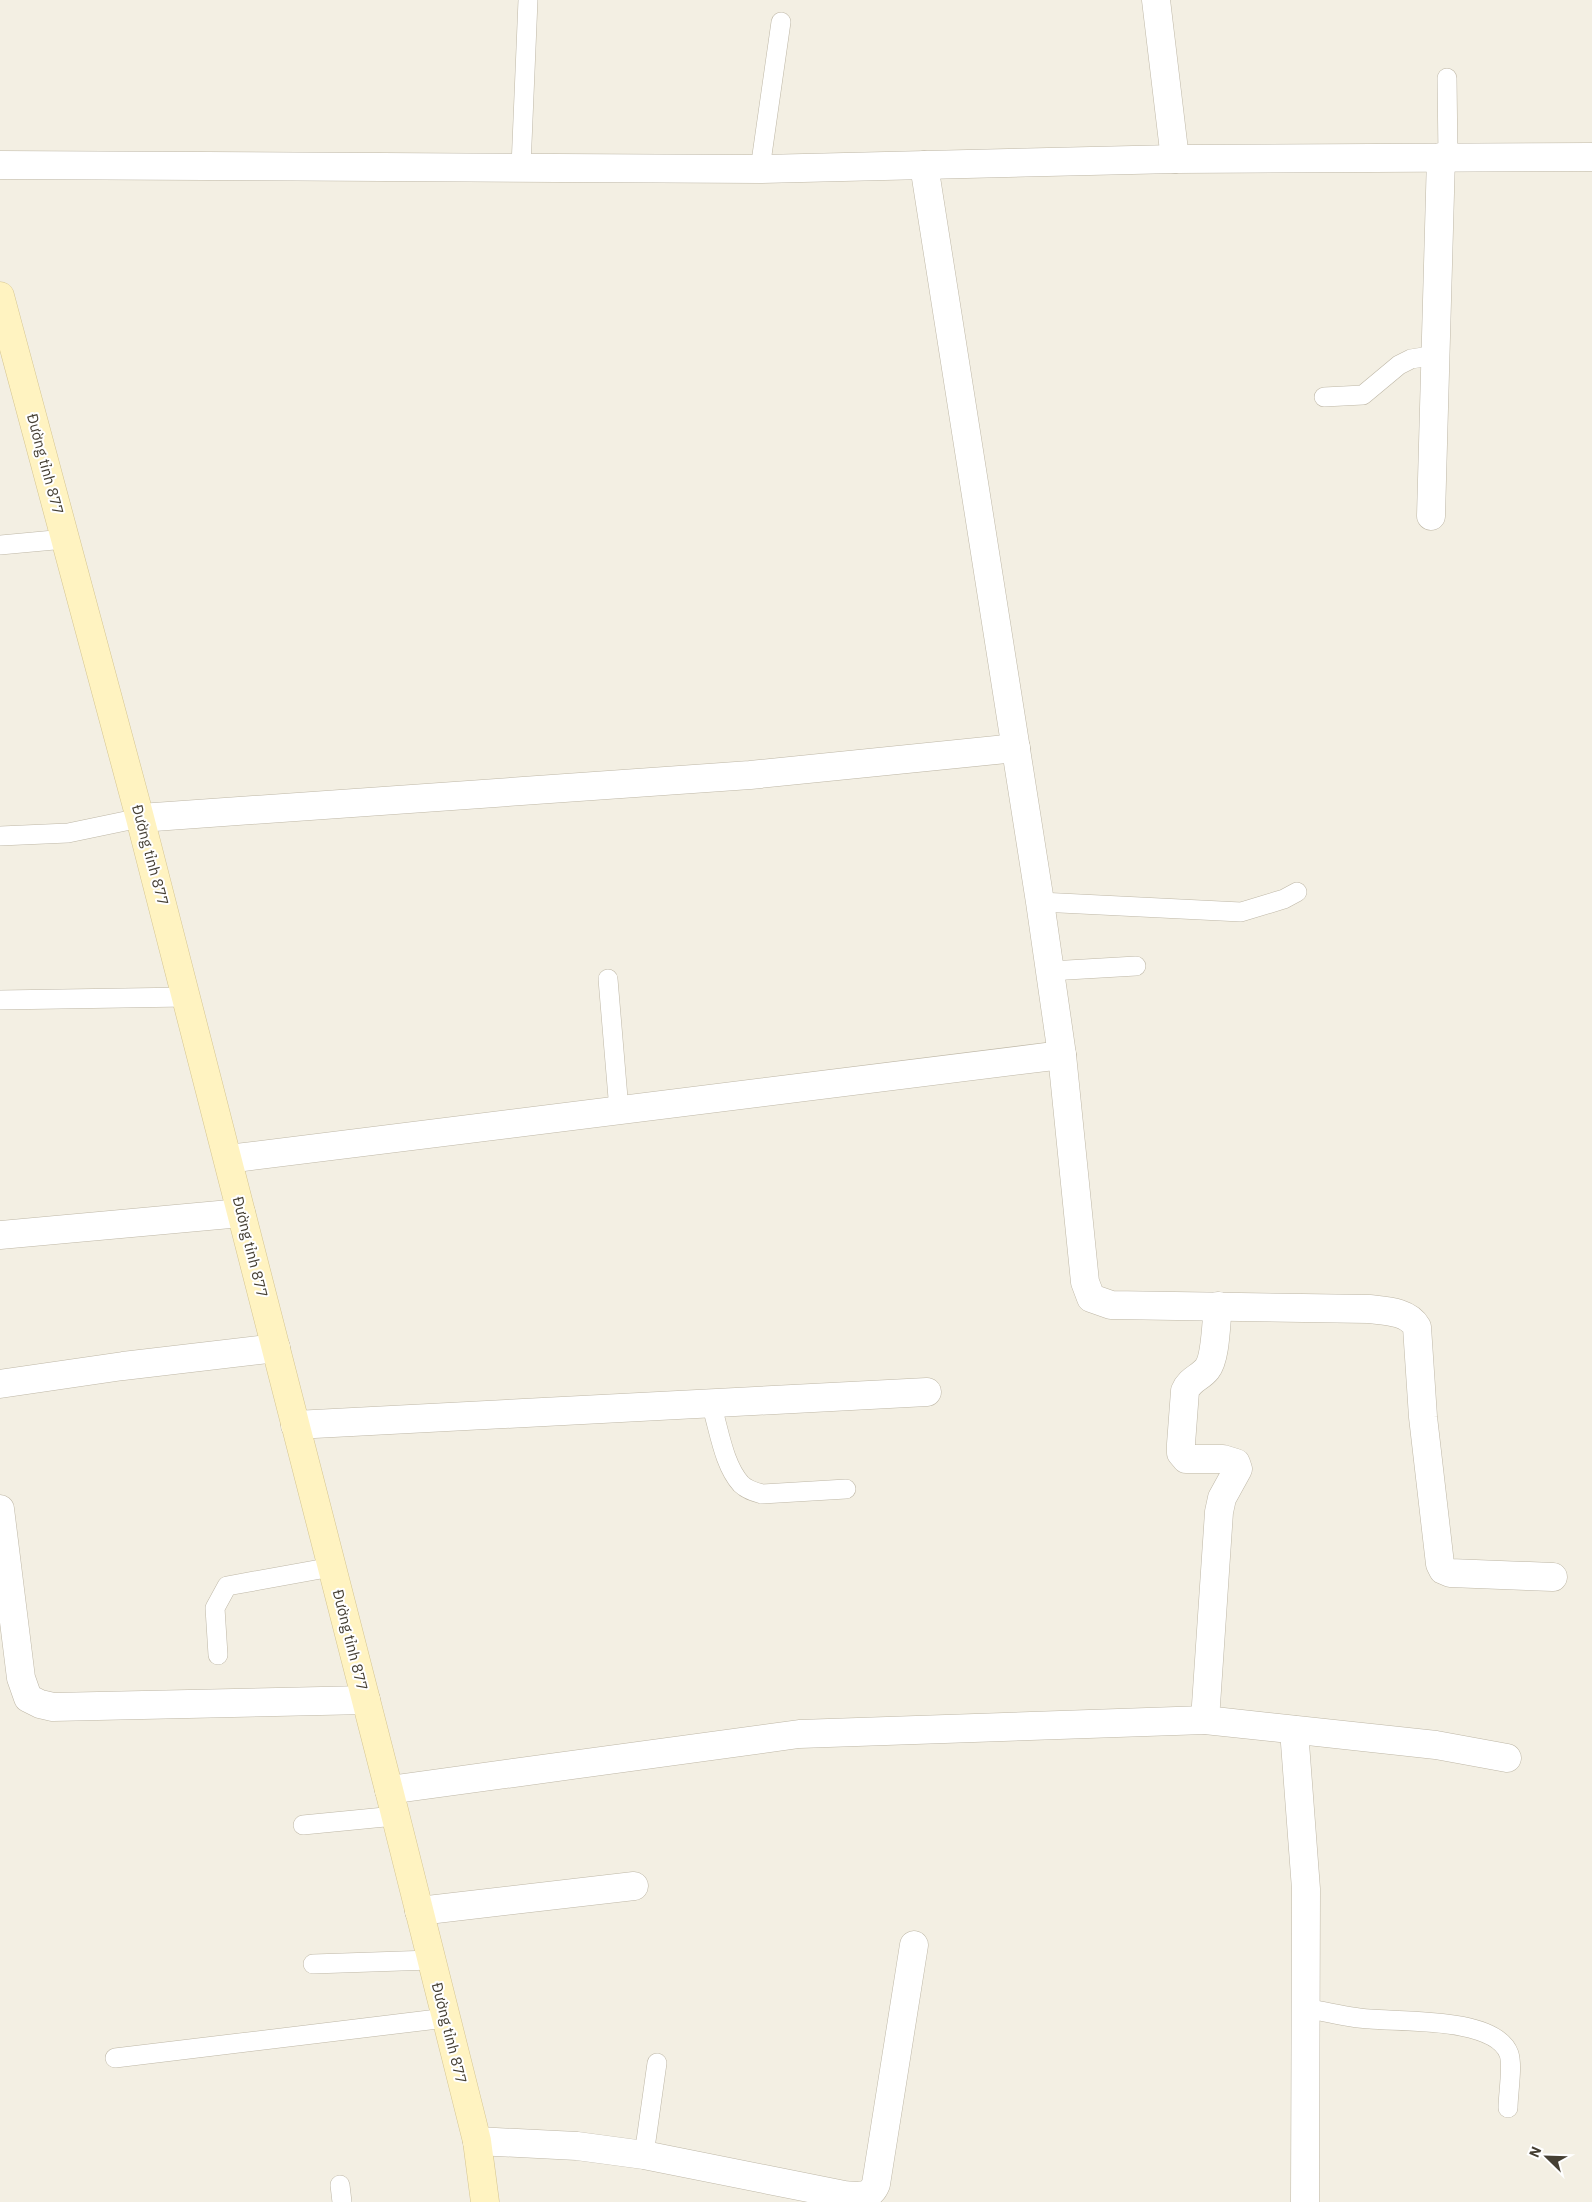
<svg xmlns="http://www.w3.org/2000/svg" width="1592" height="2202" viewBox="0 0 1592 2202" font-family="'IBM Plex Sans',sans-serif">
	<rect width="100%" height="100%" fill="#f3efe3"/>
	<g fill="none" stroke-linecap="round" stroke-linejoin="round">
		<g stroke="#beb7a6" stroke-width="20">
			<g id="service">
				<polyline points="1447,78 1448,157"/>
				<polyline points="521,167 528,0"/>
				<polyline points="760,169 781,22"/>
				<polyline points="1324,397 1363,395 1399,365 1411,359 1436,355"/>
				<polyline points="0,545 65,539"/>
				<polyline points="0,836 68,833 140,818"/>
				<polyline points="1040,902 1241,912 1284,899 1297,892"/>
				<polyline points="1050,971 1136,966"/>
				<polyline points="608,979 619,1110"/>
				<polyline points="0,1000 186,997"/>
				<path d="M711,1404C719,1428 723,1464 741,1484C747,1490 755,1492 762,1494L846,1489"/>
				<polyline points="218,1655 215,1608 227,1586 332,1567"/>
				<polyline points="303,1825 395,1816"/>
				<polyline points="313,1964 431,1960"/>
				<path d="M1306,2008C1327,2012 1348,2018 1370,2019C1401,2022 1496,2017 1509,2054C1513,2066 1508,2094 1508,2108"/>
				<polyline points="115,2058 446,2018"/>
				<polyline points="644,2155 657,2063"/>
				<polyline points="340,2185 342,2202"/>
			</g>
		</g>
		<g stroke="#beb7a6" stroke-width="29">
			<g id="minor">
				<polyline points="1156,0 1175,159"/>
				<polyline points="0,165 760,169 1175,159 1592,157"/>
				<path d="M924,165L1040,902L1062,1055L1085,1282L1091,1298L1111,1305L1369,1309C1385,1311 1408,1311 1417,1327L1423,1417L1440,1564L1443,1570L1450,1573L1553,1577"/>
				<polyline points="1431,516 1441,157"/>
				<polyline points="140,818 750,775 1016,748"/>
				<polyline points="228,1159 1062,1055"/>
				<polyline points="0,1235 241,1213"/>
				<polyline points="0,1384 123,1366 276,1348"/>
				<polyline points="295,1425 927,1392"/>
				<polyline points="0,1509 21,1678 28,1698 40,1704 53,1707 366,1700"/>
				<path d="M1205,1720L1219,1512L1222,1498L1238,1469L1236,1463L1223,1459H1186L1181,1453V1444L1185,1391C1190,1379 1200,1378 1207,1369C1216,1358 1216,1321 1218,1306"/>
				<polyline points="1294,1730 1306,1889 1305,2202"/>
				<polyline points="389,1790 799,1734 1205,1720 1436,1745 1507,1758"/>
				<polyline points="419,1911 634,1886"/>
				<path d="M477,2141L577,2146L644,2155L844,2195C858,2196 870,2199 876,2184L914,1945"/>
			</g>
		</g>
		<g stroke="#d5c591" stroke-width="29">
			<polyline id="secondary" points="0,296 140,818 389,1790 477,2141 485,2202"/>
		</g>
		<use href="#service" stroke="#fff" stroke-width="19"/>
		<use href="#minor" stroke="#fff" stroke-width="28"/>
		<use href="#secondary" stroke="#fff3c1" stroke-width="28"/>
	</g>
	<g text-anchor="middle" stroke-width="4" stroke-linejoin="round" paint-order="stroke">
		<g font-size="15" fill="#453f33" stroke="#fff">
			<text transform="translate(45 464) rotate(75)" y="5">Đường tỉnh 877</text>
			<text transform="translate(150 855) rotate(75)" y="5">Đường tỉnh 877</text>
			<text transform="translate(250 1247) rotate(76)" y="5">Đường tỉnh 877</text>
			<text transform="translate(350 1640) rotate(76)" y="5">Đường tỉnh 877</text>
			<text transform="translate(449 2033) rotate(76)" y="5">Đường tỉnh 877</text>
		</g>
	</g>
	<g transform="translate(1547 2157) rotate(293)" stroke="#ffffff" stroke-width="4" paint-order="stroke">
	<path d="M0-4L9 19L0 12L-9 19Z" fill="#453f33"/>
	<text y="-8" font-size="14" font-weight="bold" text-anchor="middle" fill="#453f33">N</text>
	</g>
</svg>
